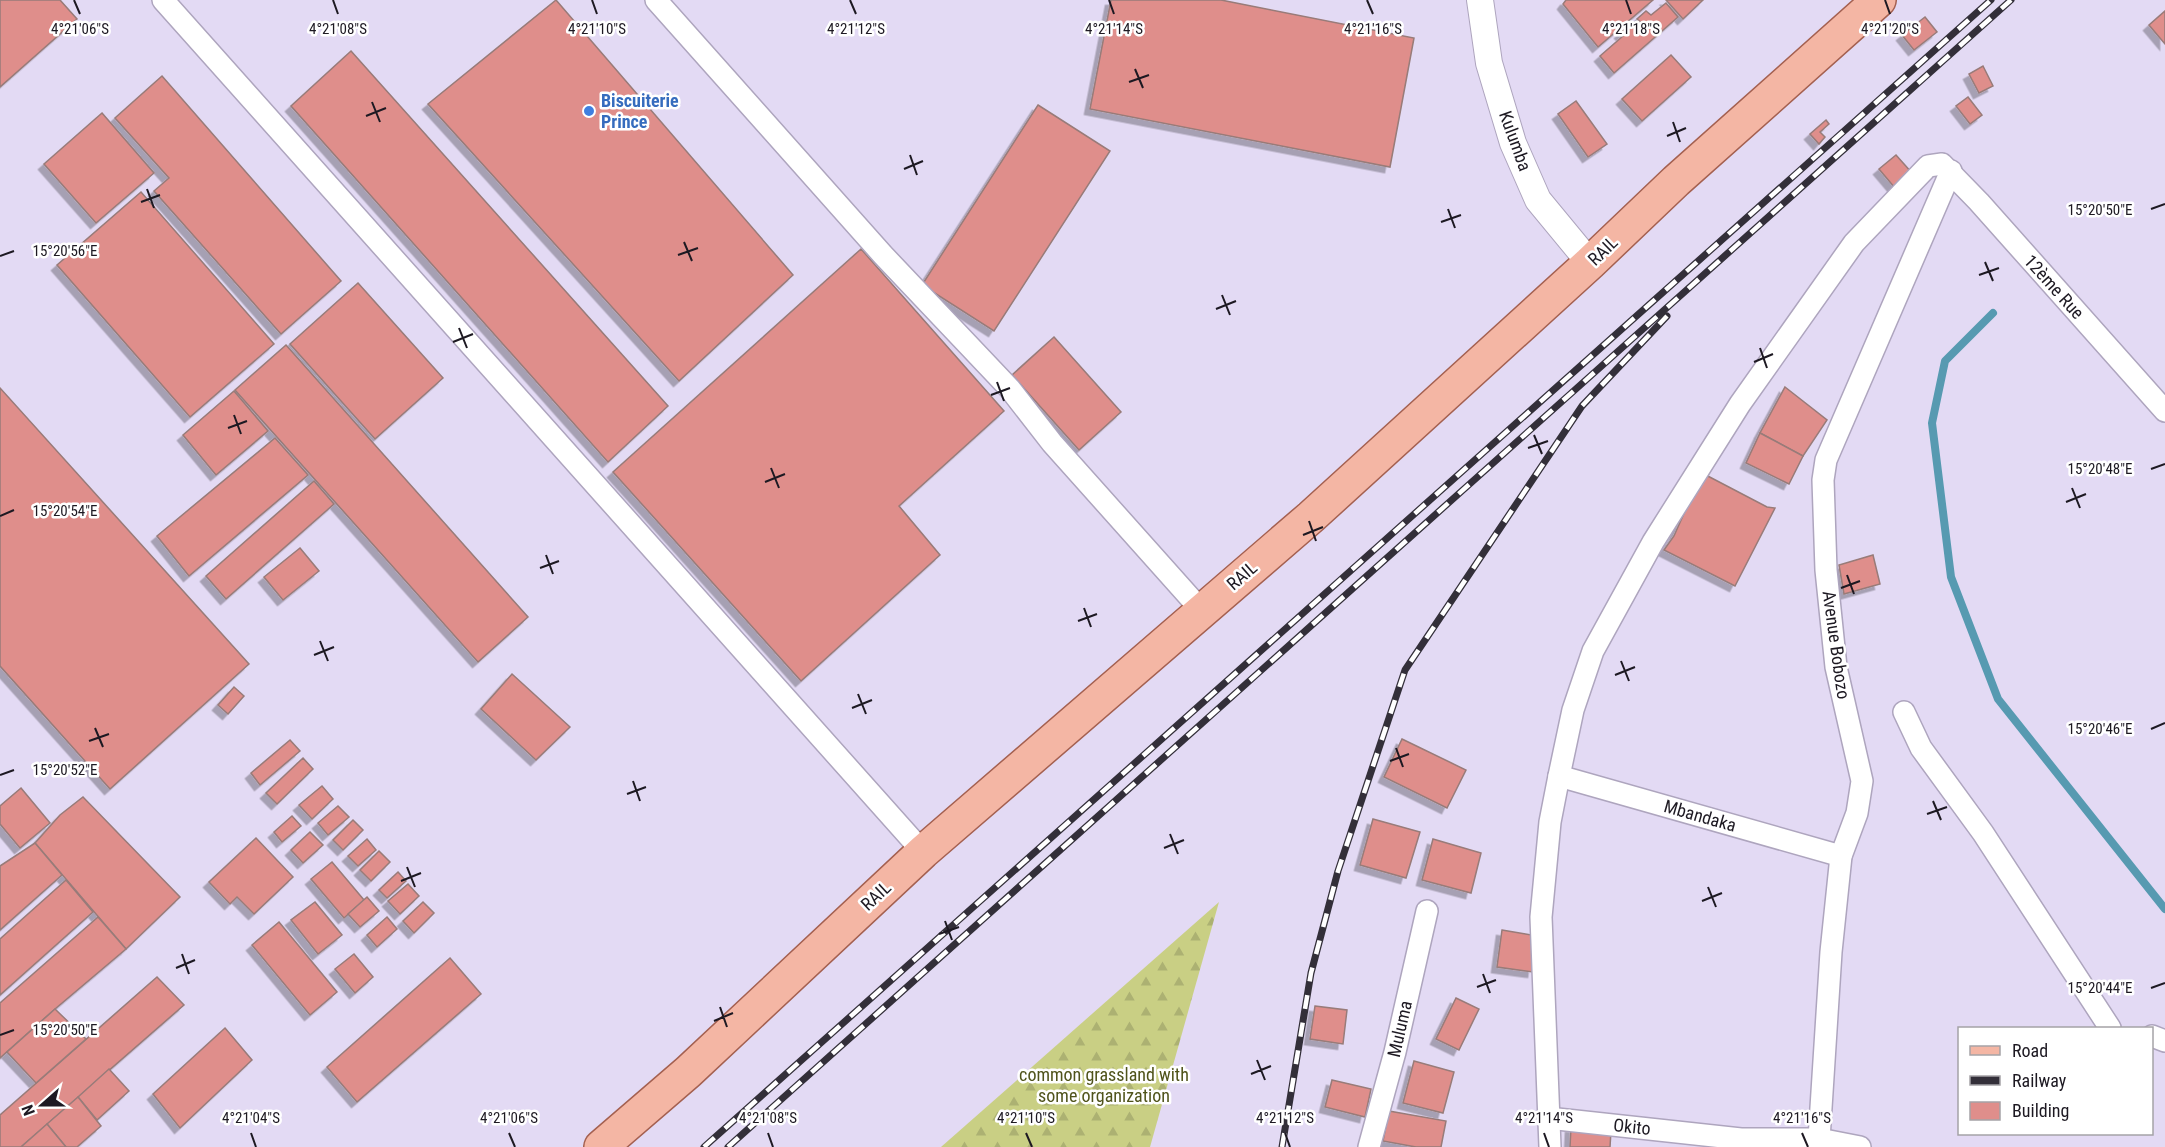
<svg xmlns="http://www.w3.org/2000/svg" width="2165" height="1147" viewBox="0 0 2165 1147" font-family="'Roboto Condensed',sans-serif">
	<defs>
		<pattern id="forest-firs" width="22" height="20" patternUnits="userSpaceOnUse" patternTransform="scale(1.5)"><rect width="22" height="20" fill="#c9cf84"/><path d="M5 1l3.5 6h-7zM16 11l3.5 6h-7z" fill="#acb172"/></pattern>
		<filter id="shadow"><feDropShadow dx="-5.5" dy="5.5" stdDeviation="0" flood-color="#0004"/></filter>
	</defs>
	<rect width="100%" height="100%" fill="#e3daf4"/>
	<polygon fill="url(#forest-firs)" points="1219,902 1150,1147 941,1147"/>
	<g fill="none" stroke-linecap="round" stroke-linejoin="round">
		<polyline stroke="#579ab1" stroke-width="8" points="1993,313 1945,361 1932,423 1951,577 1998,699 2165,909"/>
	</g>
	<g fill="#df8e8b" stroke="#987b79" stroke-width="1.5" filter="url(#shadow)">
		<polygon points="0,0 60,0 77,19 0,87"/>
		<polygon points="556,0 793,275 679,381 428,104"/>
		<polygon points="1111,0 1221,0 1414,38 1390,167 1090,109"/>
		<polygon points="1566,0 1653,0 1598,47 1563,4"/>
		<polygon points="1666,0 1703,0 1683,19"/>
		<polygon points="1666,3 1678,17 1614,73 1600,56 1623,36 1620,33 1631,24 1635,29 1642,23 1637,19 1646,11 1651,15"/>
		<polygon points="2165,11 2165,44 2149,25"/>
		<polygon points="1925,17 1937,32 1914,50 1902,35"/>
		<polygon points="351,51 668,406 608,462 291,106"/>
		<polygon points="1671,55 1691,77 1642,121 1622,99"/>
		<polygon points="1983,66 1993,86 1979,93 1969,74"/>
		<polygon points="162,76 341,281 281,334 154,191 169,178 115,118"/>
		<polygon points="1968,97 1982,115 1970,124 1956,106"/>
		<polygon points="1576,101 1607,144 1588,157 1558,114"/>
		<polygon points="1038,105 1110,151 994,331 922,285"/>
		<polygon points="102,113 154,173 96,223 44,164"/>
		<polygon points="1826,120 1829,124 1820,132 1825,137 1819,144 1810,134"/>
		<polygon points="1896,155 1912,173 1895,188 1879,169"/>
		<polygon points="141,192 274,344 190,417 57,265"/>
		<polygon points="861,249 1004,411 899,506 940,555 801,681 613,472"/>
		<polygon points="358,283 443,378 375,439 290,344"/>
		<polygon points="1054,337 1121,412 1079,450 1012,375"/>
		<polygon points="286,345 528,617 478,662 235,390"/>
		<polygon points="1785,387 1827,420 1803,456 1760,433"/>
		<polygon points="0,388 249,664 110,789 0,666"/>
		<polygon points="234,391 268,431 216,475 183,435"/>
		<polygon points="1760,433 1803,456 1789,484 1746,463"/>
		<polygon points="275,438 308,475 189,576 157,536"/>
		<polygon points="1702,473 1767,507 1775,508 1735,586 1664,550 1674,536"/>
		<polygon points="314,481 334,504 226,599 206,576"/>
		<polygon points="300,548 319,571 283,600 264,577"/>
		<polygon points="1873,555 1880,584 1844,594 1839,565"/>
		<polygon points="512,674 570,727 536,760 481,709"/>
		<polygon points="234,687 244,696 228,714 218,705"/>
		<polygon points="1402,739 1466,770 1447,808 1384,777"/>
		<polygon points="290,740 300,751 260,785 251,773"/>
		<polygon points="303,758 313,769 277,804 266,793"/>
		<polygon points="322,786 333,799 312,819 299,805"/>
		<polygon points="21,788 50,823 20,848 0,824 0,806"/>
		<polygon points="83,797 180,897 126,949 35,843 60,815"/>
		<polygon points="338,806 349,817 328,835 318,823"/>
		<polygon points="292,816 301,826 282,842 274,832"/>
		<polygon points="1373,819 1420,832 1406,878 1360,865"/>
		<polygon points="353,820 363,830 343,850 333,840"/>
		<polygon points="310,832 323,845 303,863 291,850"/>
		<polygon points="256,838 293,877 254,914 237,897 230,904 209,882"/>
		<polygon points="367,839 376,850 358,866 348,856"/>
		<polygon points="1433,839 1481,853 1471,893 1422,880"/>
		<polygon points="35,843 62,875 0,930 0,866"/>
		<polygon points="379,851 390,862 371,881 360,870"/>
		<polygon points="332,862 364,900 344,918 311,879"/>
		<polygon points="398,872 406,881 387,898 379,890"/>
		<polygon points="66,880 93,912 0,995 0,939"/>
		<polygon points="408,884 419,896 400,914 388,901"/>
		<polygon points="367,897 379,911 360,927 348,914"/>
		<polygon points="315,902 342,935 318,954 291,920"/>
		<polygon points="423,902 434,913 414,933 403,921"/>
		<polygon points="98,917 126,949 55,1009 0,1058 0,1003"/>
		<polygon points="387,917 397,929 377,947 367,935"/>
		<polygon points="279,922 337,992 310,1015 252,945"/>
		<polygon points="1502,930 1538,936 1533,972 1497,967"/>
		<polygon points="354,954 373,977 355,993 335,969"/>
		<polygon points="450,958 481,994 357,1102 327,1067"/>
		<polygon points="157,977 184,1005 21,1147 0,1147 0,1115"/>
		<polygon points="1456,998 1479,1009 1459,1050 1436,1039"/>
		<polygon points="1315,1006 1347,1010 1343,1044 1310,1039"/>
		<polygon points="55,1009 86,1039 36,1083 7,1052"/>
		<polygon points="225,1028 252,1060 180,1128 153,1094"/>
		<polygon points="1414,1061 1454,1072 1443,1113 1403,1103"/>
		<polygon points="109,1069 129,1091 97,1120 78,1097"/>
		<polygon points="1332,1080 1371,1089 1365,1117 1325,1107"/>
		<polygon points="78,1097 101,1126 77,1147 66,1147 47,1124"/>
		<polygon points="1389,1111 1446,1121 1441,1147 1416,1147 1383,1141"/>
		<polygon points="47,1124 66,1147 21,1147"/>
		<polygon points="1571,1127 1611,1131 1610,1147 1570,1147"/>
	</g>
	<g fill="none" stroke-linecap="round" stroke-linejoin="round">
		<g stroke="#aea5be" stroke-width="24">
			<g id="minor">
				<polyline points="163,0 923,852"/>
				<polyline points="656,0 883,255 1010,389 1052,443 1202,611"/>
				<polyline points="1904,712 1921,748 1983,833 2110,1028"/>
				<polyline points="1559,776 1841,856"/>
				<polyline points="2152,1036 2165,1041"/>
				<polyline points="1548,1118 1741,1139 1819,1139 1860,1147"/>
				<polyline points="1819,1139 1831,952 1841,856 1857,813 1862,781 1836,667 1826,570 1823,480 1826,460 1951,171"/>
				<polyline points="1369,1147 1395,1052 1427,911"/>
				<polyline points="1550,1147 1541,917 1550,822 1559,776 1573,710 1593,651 1653,542 1740,404 1854,243 1928,166 1942,164 1979,202 2165,411"/>
			</g>
		</g>
		<g stroke="#aea5be" stroke-width="28">
			<polyline id="tertiary" points="1480,0 1489,63 1513,143 1538,200 1590,263"/>
		</g>
		<g stroke="#a46050" stroke-width="36">
			<polyline id="primary" points="601,1147 688,1072 923,852 1311,517 1590,263 1676,181 1879,0"/>
		</g>
		<use href="#minor" stroke="#fff" stroke-width="21"/>
		<use href="#tertiary" stroke="#fff" stroke-width="26"/>
		<use href="#primary" stroke="#f4b6a4" stroke-width="33"/>
		<g stroke="#332f39" stroke-width="7">
			<g id="rail">
				<polyline points="704,1147 1991,0"/>
				<polyline points="728,1147 2011,0"/>
				<polyline points="1282,1147 1311,973 1338,871 1405,670 1582,406 1667,316"/>
			</g>
		</g>
		<use href="#rail" stroke="#fff" stroke-width="4.5" stroke-dasharray="14" stroke-linecap="butt"/>
	</g>
	<path fill="none" stroke="#1d1922" stroke-width="2" d="M74,0L80,14M333,0L338,14M592,0L597,14M850,0L856,14M1109,0L1114,14M1367,0L1373,14M1626,0L1631,14M1885,0L1890,14M1135,69L1143,88M1129,82L1149,75M372,102L380,122M366,116L386,108M1673,122L1680,142M1667,136L1686,128M910,155L917,175M904,169L923,161M147,189L154,208M141,202L160,195M1448,209L1455,228M2151,209L2165,204M1441,222L1461,215M684,242L692,261M678,255L698,248M0,256L14,251M1985,262L1993,281M1979,275L1999,268M1222,295L1230,315M1216,309L1236,301M459,328L467,348M453,342L473,334M1760,348L1767,368M1754,362L1773,354M997,382L1004,401M991,395L1010,388M234,415L241,434M228,428L247,421M1534,435L1542,454M1528,448L1548,441M771,468L779,488M2151,469L2165,464M765,482L785,474M2072,488L2080,508M2066,502L2086,494M0,516L14,510M1309,521L1316,541M1303,535L1323,527M546,555L553,574M540,568L559,561M1847,575L1854,594M1841,588L1860,581M1084,608L1091,627M1078,621L1097,614M320,641L328,661M314,655L334,647M1621,661L1629,681M1615,675L1635,667M858,694L866,714M852,708L872,700M95,728L103,747M2151,729L2165,723M89,741L109,734M1396,748L1403,767M1390,761L1409,754M0,775L14,770M633,781L640,801M627,794L646,787M1933,801L1941,820M1927,814L1947,807M1170,834L1178,854M1164,848L1184,840M407,867L415,887M401,881L421,873M1708,887L1716,907M1702,901L1722,893M945,921L952,940M939,934L959,927M182,954L189,974M176,968L195,960M1483,974L1490,993M1477,987L1496,980M2151,988L2165,983M720,1007L727,1027M714,1021L733,1013M0,1035L14,1030M1257,1060L1265,1080M1251,1074L1271,1066M251,1133L256,1147M509,1133L515,1147M768,1133L773,1147M1026,1133L1032,1147M1285,1133L1290,1147M1544,1133L1549,1147M1802,1133L1808,1147"/>
	<circle fill="#3f7fe0" stroke="#fff" stroke-width="2" cx="589" cy="111" r="6"/>
	<g text-anchor="middle" stroke-width="5" stroke-linejoin="round" paint-order="stroke">
		<g font-size="18" font-weight="bold" fill="#366cbe" stroke="#fff" text-anchor="start">
			<text x="601" y="107">Biscuiterie<tspan x="601" dy="21">Prince</tspan></text>
		</g>
		<g font-size="18" fill="#1d1922" stroke="#fff">
			<text transform="translate(1515 141) rotate(70)" y="6">Kulumba</text>
			<text transform="translate(1603 251) rotate(-44)" y="6">RAIL</text>
			<text transform="translate(2054 287) rotate(48)" y="6">12ème Rue</text>
			<text transform="translate(1242 576) rotate(-41)" y="6">RAIL</text>
			<text transform="translate(1836 645) rotate(82)" y="6">Avenue Bobozo</text>
			<text transform="translate(1700 816) rotate(16)" y="6">Mbandaka</text>
			<text transform="translate(876 896) rotate(-43)" y="6">RAIL</text>
			<text transform="translate(1400 1029) rotate(-77)" y="6">Muluma</text>
			<text transform="translate(1632 1127) rotate(6)" y="6">Okito</text>
		</g>
		<g font-size="18" fill="#4f531a" stroke="#fff">
			<text x="1104" y="1081">common grassland with<tspan x="1104" dy="21">some organization</tspan></text>
		</g>
	</g>
	<g font-size="15" text-anchor="middle" fill="#1d1922" stroke="#fff" stroke-width="5" stroke-linejoin="round" paint-order="stroke">
		<text x="80" y="34">4°21'06"S</text>
		<text x="338" y="34">4°21'08"S</text>
		<text x="597" y="34">4°21'10"S</text>
		<text x="856" y="34">4°21'12"S</text>
		<text x="1114" y="34">4°21'14"S</text>
		<text x="1631" y="34">4°21'18"S</text>
		<text x="1890" y="34">4°21'20"S</text>
		<text x="1373" y="34">4°21'16"S</text>
		<text x="2100" y="215">15°20'50"E</text>
		<text x="65" y="256">15°20'56"E</text>
		<text x="2100" y="474">15°20'48"E</text>
		<text x="65" y="516">15°20'54"E</text>
		<text x="2100" y="734">15°20'46"E</text>
		<text x="65" y="775">15°20'52"E</text>
		<text x="2100" y="993">15°20'44"E</text>
		<text x="65" y="1035">15°20'50"E</text>
		<text x="251" y="1123">4°21'04"S</text>
		<text x="509" y="1123">4°21'06"S</text>
		<text x="768" y="1123">4°21'08"S</text>
		<text x="1026" y="1123">4°21'10"S</text>
		<text x="1285" y="1123">4°21'12"S</text>
		<text x="1544" y="1123">4°21'14"S</text>
		<text x="1802" y="1123">4°21'16"S</text>
	</g>
	<rect x="1958" y="1027" width="195" height="108" fill="#ffffff" stroke="#a5a3a7" stroke-width="1.5"/>
	<rect x="1970" y="1046" width="30" height="9" fill="#f4b6a4" stroke="#a5a3a7" stroke-width="1.5"/>
	<text x="2012" y="1057" font-size="18" fill="#1d1922">Road</text>
	<rect x="1970" y="1076" width="30" height="9" fill="#332f39" stroke="#a5a3a7" stroke-width="1.5"/>
	<text x="2012" y="1087" font-size="18" fill="#1d1922">Railway</text>
	<rect x="1970" y="1102" width="30" height="18" fill="#df8e8b" stroke="#a5a3a7" stroke-width="1.5"/>
	<text x="2012" y="1117" font-size="18" fill="#1d1922">Building</text>
	<g transform="translate(42 1105) rotate(249)" stroke="#ffffff" stroke-width="4.5" paint-order="stroke">
	<path d="M0-4.5L10 22L0 15L-10 22Z" fill="#1d1922"/>
	<text y="-9" font-size="16" font-weight="bold" text-anchor="middle" fill="#1d1922">N</text>
	</g>
</svg>
